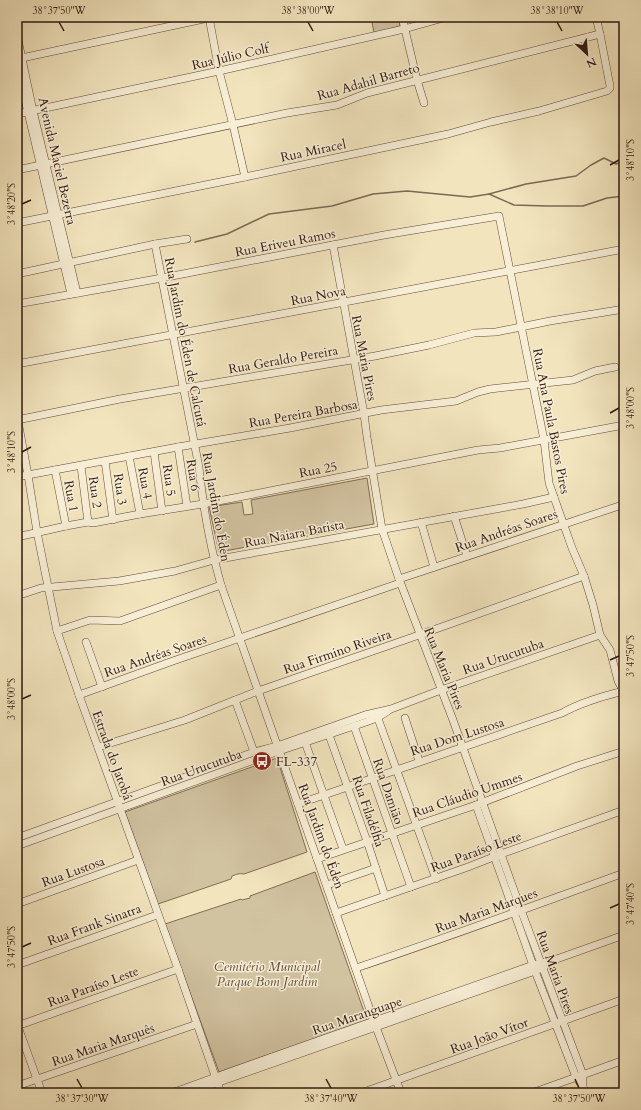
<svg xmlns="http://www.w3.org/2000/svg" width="641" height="1110" viewBox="0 0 641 1110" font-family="Cardo,serif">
	<rect width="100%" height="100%" fill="#f2e5be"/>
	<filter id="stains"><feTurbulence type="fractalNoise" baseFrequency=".005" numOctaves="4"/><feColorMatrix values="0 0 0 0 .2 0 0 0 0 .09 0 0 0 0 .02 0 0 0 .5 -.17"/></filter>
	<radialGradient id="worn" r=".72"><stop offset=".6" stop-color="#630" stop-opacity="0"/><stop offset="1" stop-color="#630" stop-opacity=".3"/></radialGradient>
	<g fill="#d1c2a0" stroke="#806c57">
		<polygon points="371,17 399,17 400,26 374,33"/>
		<polygon points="367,478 374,524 219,552 209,507 242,502 244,515 253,514 251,500"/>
		<path d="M277,758L307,852L244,874C239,873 237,874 232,876L231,879L158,904L125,812Z"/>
		<polygon points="315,872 367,1020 219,1072 165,924 241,899 242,900 250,898 250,896"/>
	</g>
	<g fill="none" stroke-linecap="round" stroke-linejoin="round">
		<g stroke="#7c6954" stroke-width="1.5">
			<polyline points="489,194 526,184 576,176 591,165 604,158 616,164 624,161"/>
			<polyline points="195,242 227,234 269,214 332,206 373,194 407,191 470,197 489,194 514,205 547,206 583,206 607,198 624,196"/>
		</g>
		<g stroke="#604a3a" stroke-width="8">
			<g id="minor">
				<polyline points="209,17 219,71 233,125 245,177"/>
				<polyline points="402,17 417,80 424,103"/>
				<polyline points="596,17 600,34"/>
				<polyline points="17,35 33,111 77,293"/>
				<polyline points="17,59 213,17"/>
				<polyline points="17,66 71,294"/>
				<polyline points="17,114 219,71 404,29 447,17"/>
				<polyline points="17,170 287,113 337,105 367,93 600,34 610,86 610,88 607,91 539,111 491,122 448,134 245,177 17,223"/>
				<path d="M155,244L199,467C203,507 210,546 221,585L376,1027L401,1093"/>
				<polyline points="333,245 364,414 367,437 382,529 399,579 453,720 521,910 583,1075 583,1087 585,1093"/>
				<polyline points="17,274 155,244 187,239"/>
				<polyline points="17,304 162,278 384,235 499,216 544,440 549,483 572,548 584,576 593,605 600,635 610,650 618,681 624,692"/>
				<polyline points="17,364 624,249"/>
				<polyline points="17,416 28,475 37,532 57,631 79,695 178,969 221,1093"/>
				<polyline points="17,420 120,399 375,356 429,345 474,333 496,332 550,321 624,309"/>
				<polyline points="178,447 187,506"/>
				<polyline points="154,452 162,511"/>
				<polyline points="129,456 140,514"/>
				<polyline points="105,461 113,520"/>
				<polyline points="81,466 88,522"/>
				<polyline points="55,470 66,526"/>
				<polyline points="17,477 178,447 290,428 381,410 456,401 478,392 490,389 573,380 595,371 615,367"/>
				<polyline points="454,516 467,556"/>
				<polyline points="421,522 434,567"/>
				<polyline points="17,537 66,526 88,522 93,523 140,514 203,504 478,450 500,448 624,425"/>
				<polyline points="399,579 622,505"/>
				<polyline points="17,596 41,588 119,581 175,571 214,560 523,504 554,497"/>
				<polyline points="57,631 90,620 120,621 221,585"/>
				<polyline points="86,642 102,687"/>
				<polyline points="79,695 170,662 400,583"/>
				<polyline points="235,700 254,752"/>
				<polyline points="376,713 436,879"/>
				<polyline points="405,718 419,761"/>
				<polyline points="354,726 411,887"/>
				<polyline points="329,735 367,841 385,896"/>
				<polyline points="305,742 343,849"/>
				<polyline points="98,747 185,720 258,691 419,635 584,576"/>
				<path d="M298,804L562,713C582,702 603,696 624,691"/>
				<polyline points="476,805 535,971 576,1077 583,1087"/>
				<polyline points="17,838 254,752 277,746 365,715 391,709 441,690 600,635"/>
				<polyline points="17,846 279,751 366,722 377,718 388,711"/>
				<polyline points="317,859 476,805 577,766 624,751"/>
				<polyline points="327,885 376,868"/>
				<polyline points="17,904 138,860"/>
				<polyline points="336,913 468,867 501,854 624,810"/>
				<polyline points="17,965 157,915"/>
				<path d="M356,968C446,938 535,905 624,873"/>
				<polyline points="17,1024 42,1093"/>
				<polyline points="17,1026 178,969"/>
				<polyline points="17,1086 197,1024"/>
				<path d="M172,1093C292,1049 413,1008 533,965L551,961L624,935"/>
				<polyline points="188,1093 535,971 545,966"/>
				<polyline points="361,1093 624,999"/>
				<polyline points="532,1093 624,1060"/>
			</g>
		</g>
		<use href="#minor" stroke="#f7eed5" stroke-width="7"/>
	</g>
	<path fill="none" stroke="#2f170e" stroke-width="1.5" d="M59,22L64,31M308,22L313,31M557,22L562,31M610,165L619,160M22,204L31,200M610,413L619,408M22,452L31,447M610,660L619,656M22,699L31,695M610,908L619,904M22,947L31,943M77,1079L82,1088M326,1079L331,1088M575,1079L579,1088"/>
	<defs>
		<g id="bus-disc" transform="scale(1)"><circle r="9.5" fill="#8f2418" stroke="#f7eed5"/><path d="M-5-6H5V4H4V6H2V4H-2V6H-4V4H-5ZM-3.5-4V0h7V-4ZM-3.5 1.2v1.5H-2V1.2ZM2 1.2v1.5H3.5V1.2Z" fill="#fff"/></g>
	</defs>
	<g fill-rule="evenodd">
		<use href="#bus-disc" x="262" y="761"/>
	</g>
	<g text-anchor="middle" stroke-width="3" stroke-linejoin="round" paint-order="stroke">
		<g font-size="13" fill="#2f170e" stroke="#f7eed5">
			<text transform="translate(230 56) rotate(-13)" y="5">Rua Júlio Colf</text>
			<text transform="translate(368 81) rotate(-16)" y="5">Rua Adahil Barreto</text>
			<text transform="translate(313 150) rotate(-12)" y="5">Rua Miracel</text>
			<text transform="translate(58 161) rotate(77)" y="5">Avenida Maciel Bezerra</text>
			<text transform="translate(285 242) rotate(-11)" y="5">Rua Eriveu Ramos</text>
			<text transform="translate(318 295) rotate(-11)" y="5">Rua Nova</text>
			<text transform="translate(186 342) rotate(79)" y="5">Rua Jardim do Éden de Calcutá</text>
			<text transform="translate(365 358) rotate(79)" y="5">Rua Maria Pires</text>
			<text transform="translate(283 359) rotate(-10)" y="5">Rua Geraldo Pereira</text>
			<text transform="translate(303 413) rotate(-10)" y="5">Rua Pereira Barbosa</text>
			<text transform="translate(552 421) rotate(79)" y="5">Rua Ana Paula Bastos Pires</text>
			<text transform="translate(318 469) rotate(-11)" y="5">Rua 25</text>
			<text transform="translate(194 475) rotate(81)" y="5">Rua 6</text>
			<text transform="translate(170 480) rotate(82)" y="5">Rua 5</text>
			<text transform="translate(146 483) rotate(80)" y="5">Rua 4</text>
			<text transform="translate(121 489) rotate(82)" y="5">Rua 3</text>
			<text transform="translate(96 492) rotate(82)" y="5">Rua 2</text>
			<text transform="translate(72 496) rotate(80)" y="5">Rua 1</text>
			<text transform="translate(217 507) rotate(80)" y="5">Rua Jardim do Éden</text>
			<text transform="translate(506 530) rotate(-19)" y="5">Rua Andréas Soares</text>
			<text transform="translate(294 533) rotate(-11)" y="5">Rua Naiara Batista</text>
			<text transform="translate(337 651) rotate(-19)" y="5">Rua Firmino Riveira</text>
			<text transform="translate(155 655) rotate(-19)" y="5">Rua Andréas Soares</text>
			<text transform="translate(503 656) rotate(-19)" y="5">Rua Urucutuba</text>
			<text transform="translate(445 668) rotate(68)" y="5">Rua Maria Pires</text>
			<text transform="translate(457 736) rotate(-18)" y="5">Rua Dom Lustosa</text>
			<text transform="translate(113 755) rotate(70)" y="5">Estrada do Jatobá</text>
			<text transform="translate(201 767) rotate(-20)" y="5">Rua Urucutuba</text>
			<text transform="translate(389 791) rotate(71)" y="5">Rua Damião</text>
			<text transform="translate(467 794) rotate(-19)" y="5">Rua Cláudio Ummes</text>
			<text transform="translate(369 811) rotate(71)" y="5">Rua Filadélfia</text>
			<text transform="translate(322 836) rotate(70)" y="5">Rua Jardim do Éden</text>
			<text transform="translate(476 851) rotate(-20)" y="5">Rua Paraíso Leste</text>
			<text transform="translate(73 871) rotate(-20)" y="5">Rua Lustosa</text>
			<text transform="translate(486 910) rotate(-20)" y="5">Rua Maria Marques</text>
			<text transform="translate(94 924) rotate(-20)" y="5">Rua Frank Sinatra</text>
			<text transform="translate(556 972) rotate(70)" y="5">Rua Maria Pires</text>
			<text transform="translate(93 986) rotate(-20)" y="5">Rua Paraíso Leste</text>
			<text transform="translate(357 1015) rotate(-19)" y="5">Rua Maranguape</text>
			<text transform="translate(489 1035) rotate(-20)" y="5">Rua João Vítor</text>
			<text transform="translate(103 1044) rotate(-19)" y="5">Rua Maria Marquês</text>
		</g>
		<g font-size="13" fill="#2f170e" stroke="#f7eed5" text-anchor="start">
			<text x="276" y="766">FL-337</text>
		</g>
		<g font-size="13" font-style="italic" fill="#604a3a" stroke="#f7eed5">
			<text x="267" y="971">Cemitério Municipal<tspan x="267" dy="15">Parque Bom Jardim</tspan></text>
		</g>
	</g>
	<rect width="641" height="1110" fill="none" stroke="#f2e5be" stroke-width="44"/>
	<g transform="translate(587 54) rotate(154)" stroke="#f7eed5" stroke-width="3" paint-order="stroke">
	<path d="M0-3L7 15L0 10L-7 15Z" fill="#2f170e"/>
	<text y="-6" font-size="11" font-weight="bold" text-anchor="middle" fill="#2f170e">N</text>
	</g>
	<rect x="22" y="22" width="597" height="1066" fill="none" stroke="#2f170e" stroke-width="1.5"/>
	<g font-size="10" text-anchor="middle" fill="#2f170e">
		<text x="59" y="14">38°37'50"W</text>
		<text x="308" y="14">38°38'00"W</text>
		<text x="557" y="14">38°38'10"W</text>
		<text transform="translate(630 160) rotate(-90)" y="4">3°48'10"S</text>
		<text transform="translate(11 204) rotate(-90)" y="4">3°48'20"S</text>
		<text transform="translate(630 408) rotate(-90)" y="4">3°48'00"S</text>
		<text transform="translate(11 452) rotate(-90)" y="4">3°48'10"S</text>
		<text transform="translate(630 656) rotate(-90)" y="4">3°47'50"S</text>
		<text transform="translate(11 699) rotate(-90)" y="4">3°48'00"S</text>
		<text transform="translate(630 904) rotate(-90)" y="4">3°47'40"S</text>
		<text transform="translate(11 947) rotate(-90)" y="4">3°47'50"S</text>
		<text x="82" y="1102">38°37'30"W</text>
		<text x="331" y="1102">38°37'40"W</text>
		<text x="579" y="1102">38°37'50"W</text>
	</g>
	<rect width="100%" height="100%" filter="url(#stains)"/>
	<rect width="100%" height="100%" fill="url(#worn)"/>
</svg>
